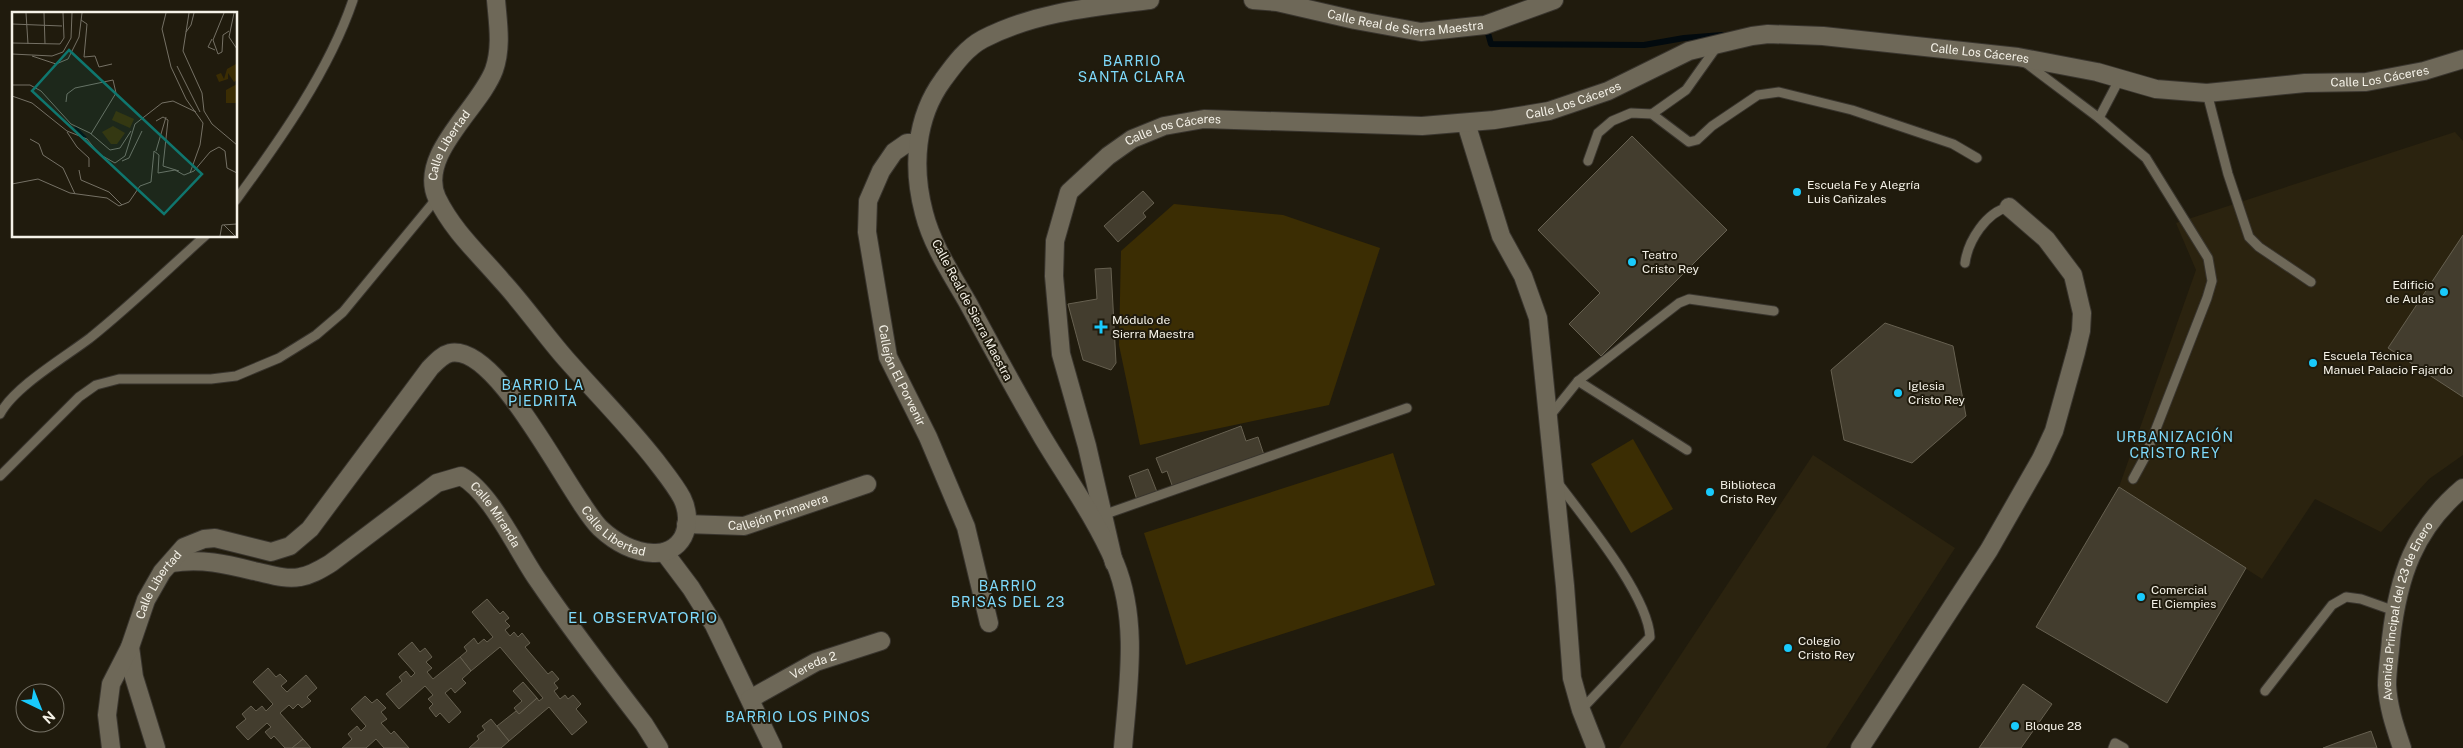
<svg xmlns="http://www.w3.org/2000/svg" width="2463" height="748" viewBox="0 0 2463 748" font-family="'Public Sans',sans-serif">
	<rect width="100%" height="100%" fill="#201b0d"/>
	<g fill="#2b230f">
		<polygon points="2455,132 2463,141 2463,455 2429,479 2381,532 2315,499 2262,579 2119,487 2196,270 2176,223"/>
		<polygon points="1813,455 1955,548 1826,748 1619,748"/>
	</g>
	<g fill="#3b2d03">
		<polygon points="1174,204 1283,215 1380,248 1329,405 1140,445 1119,345 1121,251"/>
		<polygon points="1633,439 1673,509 1631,533 1591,464"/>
		<polygon points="1393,453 1435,585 1186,665 1144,533"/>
	</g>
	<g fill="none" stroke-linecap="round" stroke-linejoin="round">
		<polyline stroke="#020a0e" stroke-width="6" points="1486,26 1491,44 1644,45 1684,38 1722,35"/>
	</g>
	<g fill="#433d2e" stroke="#666050">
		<polygon points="1632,136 1727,230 1601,356 1569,324 1600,293 1538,230"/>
		<polygon points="1143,191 1154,203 1143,213 1146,217 1118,242 1104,226"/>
		<polygon points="2463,235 2463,397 2388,348"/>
		<polygon points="1111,268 1116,363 1111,370 1083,360 1068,304 1097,299 1095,269"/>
		<polygon points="1885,323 1953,346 1966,416 1912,463 1844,440 1831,370"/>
		<polygon points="1241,426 1246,441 1258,437 1264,455 1173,488 1167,471 1162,473 1156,458"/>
		<polygon points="1148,469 1157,492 1137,500 1129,476"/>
		<polygon points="2119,487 2246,568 2167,703 2036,627"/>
		<polygon points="487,599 500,614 503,611 509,618 505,621 510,626 505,630 510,636 514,632 518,637 522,633 530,643 525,647 548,674 552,671 559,679 554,683 558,688 554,691 560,699 565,695 568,699 573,695 581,704 576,709 587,722 572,735 549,707 509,741 497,726 516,711 519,714 537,698 539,701 543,698 500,647 471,671 460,657 467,651 464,647 474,638 478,644 484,639 487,642 493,637 472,612"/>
		<polygon points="412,642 420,652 425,648 432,657 426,662 432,668 427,672 433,679 460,657 471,671 462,679 466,683 455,693 451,688 445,693 461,712 449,723 440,713 436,717 429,708 433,704 428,699 433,695 425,686 399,709 386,694 402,681 399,677 406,671 411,677 415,673 398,654"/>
		<polygon points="268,668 276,677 280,674 287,681 281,686 287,692 306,675 317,688 307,697 311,701 302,708 298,704 293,709 289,705 280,713 303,739 292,748 285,748 274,736 271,739 265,732 271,727 267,723 248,740 236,727 246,719 242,714 251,706 256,711 262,706 266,711 273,704 253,682"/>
		<polygon points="523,682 537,698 519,714 514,708 522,701 513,691"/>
		<polygon points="2023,684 2052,704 2021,748 1979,748"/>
		<polygon points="365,696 372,703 377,699 386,708 381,712 387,719 381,723 391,734 394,731 409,748 384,748 376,739 366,748 342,748 352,739 348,734 357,726 361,731 366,726 351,709"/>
		<polygon points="491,719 509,741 501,748 469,748 479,739 477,736 485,730 482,726"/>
		<polygon points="2371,731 2377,748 2323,748 2339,742"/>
		<polygon points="303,739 311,748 292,748"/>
	</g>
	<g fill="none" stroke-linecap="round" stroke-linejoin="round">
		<g stroke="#39352e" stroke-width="11">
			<g id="lane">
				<polyline points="2026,63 2099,118 2146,158 2208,258 2212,281 2207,298 2145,457 2133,479"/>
				<polyline points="2207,93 2228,174 2249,237 2259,247 2311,282"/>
				<polyline points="1652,114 1686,90 1718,45"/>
				<polyline points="2099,118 2120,78"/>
				<polyline points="1588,161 1598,133 1612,121 1631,113 1652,114 1689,142 1697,140 1712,126 1758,95 1779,92 1852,110 1953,144 1977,158"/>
				<path d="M236,200C280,140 329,71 353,0"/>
				<path d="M1965,263C1968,241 1986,212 2009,207"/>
				<polyline points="1578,381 1687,450"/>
				<path d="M0,414C14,387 65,357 90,338C130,306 167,270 205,236"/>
				<polyline points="1549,417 1578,381 1679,303 1689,299 1774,311"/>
				<polyline points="0,476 79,397 96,385 119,379 211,379 236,376 279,358 316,335 343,312 437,198"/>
				<path d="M1558,483C1584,518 1648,595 1650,637L1581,710"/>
				<polyline points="1103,515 1407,408"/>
				<polyline points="2265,691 2332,605 2346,597 2361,599 2395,611"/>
				<polyline points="2113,748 2115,743 2124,748"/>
			</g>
		</g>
		<g stroke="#39352e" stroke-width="20">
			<g id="street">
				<path id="s1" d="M1253,0L1277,2L1355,20L1421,32L1485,25L1554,0"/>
				<polyline points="1466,123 1501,236 1523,276 1538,318 1565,586 1572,678 1581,710 1596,748"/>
				<path id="s2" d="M918,143H907L894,152L881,171L868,201L867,232L888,357L928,437L966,527L989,623"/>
				<path id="s3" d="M686,524L744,526L867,484"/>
				<polyline points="664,552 691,588 714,625 773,748"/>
				<path id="s4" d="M171,563C201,558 226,564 254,571C269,574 285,580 300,577C312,575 321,569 331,563L437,483L461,476C491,492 517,550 537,579C571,629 607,676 644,724L659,748"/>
				<path id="s5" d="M1114,563L1087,446L1061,354L1054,276L1055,241L1069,192L1108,156L1132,139L1164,126L1204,119L1422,126L1494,120L1549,111L1608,91L1689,51L1752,36L1768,34L1823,36L2018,57L2097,72L2156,89L2207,93L2305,83L2366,82L2424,71L2463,59"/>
				<polyline points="130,647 134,677 156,748"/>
				<path id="s6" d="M750,699L816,662L881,641"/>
				<path id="s7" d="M111,748L107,715L111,684L130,647L146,600L162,572L184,547L204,539L215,538L271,552L290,546L310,529L430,368C436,362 442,355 450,353C499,343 569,497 600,528C615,542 633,552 653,553C665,554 677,548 683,537C689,525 688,510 682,498C675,485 665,473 656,461C628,425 596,393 566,359C544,334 525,306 502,281C479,254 453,231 437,198C417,155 480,108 494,70C502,47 498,24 496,0"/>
				<path d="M1123,748C1128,687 1139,621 1115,563C1096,519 1067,478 1043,438C1017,394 993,349 968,303C952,275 932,245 924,213C912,168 915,118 943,80C954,65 966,48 983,39C1035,12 1093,7 1150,0"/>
				<polyline points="1860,748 1989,550 2041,459 2054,431 2076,352 2081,331 2082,313 2073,275 2046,239 2009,207"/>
				<path id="s8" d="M2402,748C2395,727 2388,707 2387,685C2387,670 2390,654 2391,639C2398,577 2414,529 2463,488"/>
			</g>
		</g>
		<use href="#lane" stroke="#6e6858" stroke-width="9"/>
		<use href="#street" stroke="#6e6858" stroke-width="18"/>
	</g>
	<g fill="#19cafc" stroke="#201b0d" stroke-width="2">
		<circle cx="1797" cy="192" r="5"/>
		<circle cx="1632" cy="262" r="5"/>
		<circle cx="2444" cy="292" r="5"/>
		<path d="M1098.5 319.5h5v5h5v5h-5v5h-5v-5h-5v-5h5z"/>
		<circle cx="2313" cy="363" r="5"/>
		<circle cx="1898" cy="393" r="5"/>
		<circle cx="1710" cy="492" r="5"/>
		<circle cx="2141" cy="597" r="5"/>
		<circle cx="1788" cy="648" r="5"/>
		<circle cx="2015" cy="726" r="5"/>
	</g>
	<g text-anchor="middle" stroke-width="4" stroke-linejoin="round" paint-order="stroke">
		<g font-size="12" fill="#f5f2e8" stroke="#201b0d">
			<text dy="4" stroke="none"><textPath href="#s1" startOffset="155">Calle Real de Sierra Maestra</textPath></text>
			<text dy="4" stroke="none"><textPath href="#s5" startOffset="1330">Calle Los Cáceres</textPath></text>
			<text dy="4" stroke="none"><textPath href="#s5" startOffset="1735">Calle Los Cáceres</textPath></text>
			<text dy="4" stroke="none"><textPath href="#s5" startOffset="910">Calle Los Cáceres</textPath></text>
			<text dy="4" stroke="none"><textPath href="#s5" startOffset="505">Calle Los Cáceres</textPath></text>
			<text dy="4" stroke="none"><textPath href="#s7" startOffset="1402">Calle Libertad</textPath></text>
			<text transform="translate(972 310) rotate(62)" y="4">Calle Real de Sierra Maestra</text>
			<text dy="4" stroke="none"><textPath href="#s2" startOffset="262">Callejón El Porvenir</textPath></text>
			<text dy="4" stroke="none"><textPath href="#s3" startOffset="94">Callejón Primavera</textPath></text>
			<text dy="4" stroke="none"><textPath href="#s4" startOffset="375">Calle Miranda</textPath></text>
			<text dy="4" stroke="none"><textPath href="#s7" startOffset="834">Calle Libertad</textPath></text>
			<text dy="4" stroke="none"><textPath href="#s7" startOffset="175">Calle Libertad</textPath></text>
			<text dy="4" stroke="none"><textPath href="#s8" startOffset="142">Avenida Principal del 23 de Enero</textPath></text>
			<text dy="4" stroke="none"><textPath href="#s6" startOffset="72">Vereda 2</textPath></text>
		</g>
		<g font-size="12" fill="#f5f2e8" stroke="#201b0d" text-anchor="start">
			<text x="1807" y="189">Escuela Fe y Alegría<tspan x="1807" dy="14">Luis Cañizales</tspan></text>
			<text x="1642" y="259">Teatro<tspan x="1642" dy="14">Cristo Rey</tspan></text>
			<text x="2434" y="289" text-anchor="end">Edificio<tspan x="2434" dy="14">de Aulas</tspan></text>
			<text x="1112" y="324">Módulo de<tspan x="1112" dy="14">Sierra Maestra</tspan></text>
			<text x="2323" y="360">Escuela Técnica<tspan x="2323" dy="14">Manuel Palacio Fajardo</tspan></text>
			<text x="1908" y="390">Iglesia<tspan x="1908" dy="14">Cristo Rey</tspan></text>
			<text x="1720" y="489">Biblioteca<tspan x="1720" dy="14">Cristo Rey</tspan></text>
			<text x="2151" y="594">Comercial<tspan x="2151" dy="14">El Ciempies</tspan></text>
			<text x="1798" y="645">Colegio<tspan x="1798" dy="14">Cristo Rey</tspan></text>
			<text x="2025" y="730">Bloque 28</text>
		</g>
		<g font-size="14" letter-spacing="1" fill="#7edafc" stroke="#201b0d">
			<text x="1132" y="66">BARRIO<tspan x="1132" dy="16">SANTA CLARA</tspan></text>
			<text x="543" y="390">BARRIO LA<tspan x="543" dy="16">PIEDRITA</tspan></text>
			<text x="2175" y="442">URBANIZACIÓN<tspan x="2175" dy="16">CRISTO REY</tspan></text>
			<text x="1008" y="591">BARRIO<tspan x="1008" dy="16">BRISAS DEL 23</tspan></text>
			<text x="798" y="722">BARRIO LOS PINOS</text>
		</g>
		<g font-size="15" letter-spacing="1" fill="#7edafc" stroke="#201b0d">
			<text x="643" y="623">EL OBSERVATORIO</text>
		</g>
	</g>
	<g transform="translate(12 12)">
		<rect width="225" height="225" fill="#201b0d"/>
		<path d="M224,52L225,68L222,70L216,61V67L207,70L204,63L209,61L212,67L215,57ZM225,72V91H214V78ZM104,99L122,107L118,116L100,108ZM101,114L113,121L105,132H99L90,120Z" fill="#3b2d03"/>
		<path fill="none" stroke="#020a0e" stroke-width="2.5" d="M63,115L74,126"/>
		<path fill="none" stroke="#757165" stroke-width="1" d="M14,1L16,32M32,1L33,32M154,1L150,17L159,55L174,87L191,111L188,133L178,161M177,1L171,39L190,81L192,99M212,1L201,28L206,42L210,40L211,23L217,19M222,1L217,25L225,37M69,8L75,12L72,45L83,44L87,55L100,52M0,12L50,14M174,20L179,13L182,1M200,27L196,35L203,38M0,31L48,32L52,26L51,1M0,42L40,44L51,40L59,26L60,1M20,44L44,52L56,47L67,25L70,1M165,54L188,100M0,73H18L29,79L59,112L78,121L98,138L108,136L119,119M0,84L20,91L55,119L75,127L87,142L103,151L113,144L123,112L150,91L161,89L184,100M54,90L55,82L63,76L101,68L104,81L79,122M192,99L200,112L225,133M144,109L151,105L156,108L151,154L167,159M55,120L65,135L77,146V155M18,127L27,132L31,143L51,156L63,182M144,139L154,105M110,149L117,146L130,119M67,158L69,168L97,180L110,193M172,163L182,159L198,140L207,135L213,139L215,156L225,161M0,172L26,167L58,181L95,186L107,194L117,190L128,174L139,170L142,139L147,143L146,161L163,158L172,163M212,213L223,224M208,224L210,213L225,212"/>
		<path fill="#0f766e" fill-opacity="0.15" stroke="#0f766e" stroke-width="2.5" d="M57,38L190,162L152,202L20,79Z"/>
		<rect width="225" height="225" fill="none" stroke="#f5f2e8" stroke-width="2.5"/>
	</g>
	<g transform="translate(40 708) rotate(137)"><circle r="24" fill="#201b0d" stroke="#757165"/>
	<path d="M0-4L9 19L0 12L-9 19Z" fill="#19cafc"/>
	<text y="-8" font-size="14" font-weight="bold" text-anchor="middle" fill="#f5f2e8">N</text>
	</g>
</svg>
